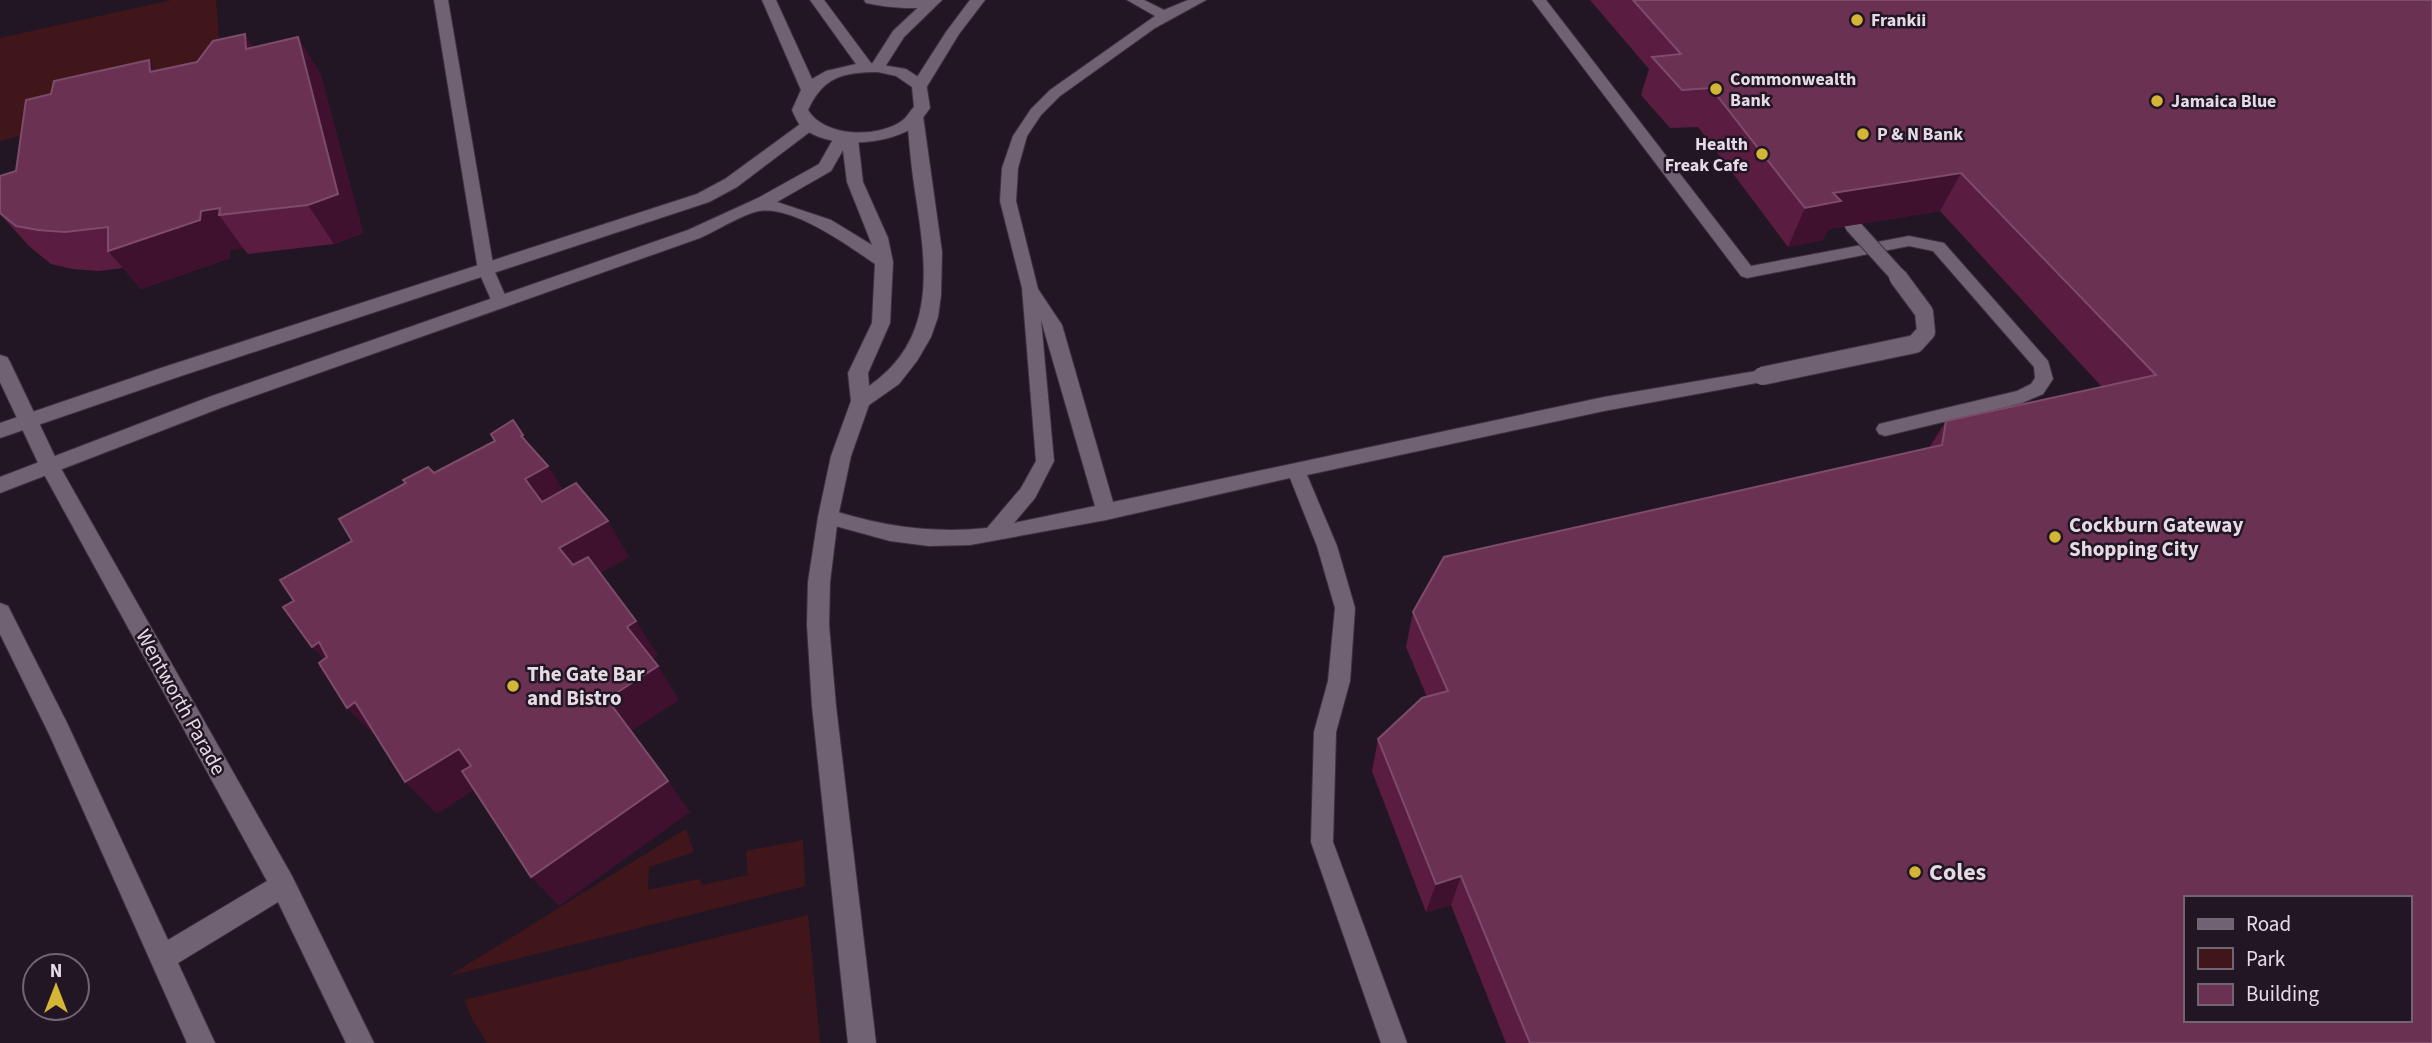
<svg xmlns="http://www.w3.org/2000/svg" width="2432" height="1043" viewBox="0 0 2432 1043" font-family="'Source Sans 3',sans-serif">
	<rect width="100%" height="100%" fill="#231624"/>
	<g fill="#41161a">
		<polygon points="172,0 216,0 220,50 251,45 69,123 0,141 0,38"/>
		<polygon points="686,829 694,852 649,867 648,890 700,879 702,885 748,875 746,851 803,840 805,886 449,976"/>
		<polygon points="808,915 820,1043 487,1043 472,1019 464,1000"/>
	</g>
	<g fill="none" stroke-linecap="round" stroke-linejoin="round">
		<g stroke="#3c333d" stroke-width="2">
			<g id="service">
				<polygon points="434,0 448,0 494,270 508,302 500,308 492,302 478,270"/>
				<path d="M1127,0H1144L1164,10L1188,0H1206L1155,28L1060,96L1041,115L1027,136L1018,168L1016,201L1038,289L1062,325L1113,502L1604,397L1762,370L1768,372L1771,376L1768,380L1762,382L1604,411L1307,475L1337,546L1355,608L1350,681L1336,732L1333,842L1407,1043H1381L1311,842L1314,732L1328,681L1335,608L1317,546L1290,478L1106,520L970,545L929,546L890,541L821,522L818,517L821,512L828,509C881,526 931,534 987,528L1021,488L1036,461L1022,288L1000,201L1002,168L1013,136L1031,109L1050,90L1155,16ZM1041,320L1095,506L1014,523L1035,498L1054,461Z"/>
				<polygon points="1532,0 1546,0 1751,266 1909,236 1944,243 2048,361 2053,379 2043,394 2022,403 1885,436 1879,434 1876,429 1879,424 2017,391 2031,384 2035,378 2034,367 1933,251 1909,246 1747,278 1741,276"/>
			</g>
		</g>
		<g stroke="#3c333d" stroke-width="2">
			<g id="minor">
				<polygon points="926,0 942,0 904,37 883,70 873,70 870,67 893,31"/>
				<polygon points="970,0 985,0 959,34 926,88 914,88 912,85 946,32"/>
				<path d="M915,111L923,116L942,252L941,295L938,317L931,337L917,361L899,384L869,405L851,456L838,517L830,582L829,625L836,706L876,1043H848L812,706L807,625L808,582L818,517L831,456L851,401L848,373L872,323L875,264C849,246 793,205 759,211C743,214 716,231 700,238L223,407L0,493V477L209,397L688,230L758,198L819,164L836,134L856,135L858,139L863,182L888,238L893,262L890,323L868,373L869,386C939,338 926,263 915,191C911,166 909,141 907,116ZM843,150L847,182L872,245L831,220L777,202L831,171Z"/>
				<polygon points="809,120 817,125 815,128 737,187 709,202 178,377 0,438 0,423 164,367 697,194 725,179 803,122"/>
			</g>
		</g>
		<g stroke="#3c333d" stroke-width="2">
			<g id="tertiary">
				<path d="M762,0H776L812,79L826,71L856,64L810,0H824L871,63L906,69L926,82L930,108C925,115 918,125 911,129C883,145 831,149 804,129C798,125 795,116 792,110L801,90ZM878,72L896,76L912,87L914,107C910,111 907,117 903,120C878,139 824,137 808,110C823,77 843,72 878,72Z"/>
				<path d="M864,0H941V1C927,13 884,7 866,3Z"/>
				<polygon points="0,355 7,357 10,362 59,465 292,876 374,1043 346,1043 278,902 178,963 215,1043 187,1043 50,736 0,634 0,603 8,606 68,725 168,940 267,881 40,467 0,382"/>
			</g>
		</g>
		<use href="#service" fill="#716273" fill-rule="evenodd"/>
		<use href="#minor" fill="#716273" fill-rule="evenodd"/>
		<use href="#tertiary" fill="#716273" fill-rule="evenodd"/>
		<g stroke="#3c333d" stroke-width="17" stroke-linecap="butt">
			<polyline id="service-bridge-far1" points="1852,225 1900,278"/>
		</g>
		<g stroke="#3c333d" stroke-width="20" stroke-linecap="butt">
			<polyline id="service-bridge" points="1762,376 1915,344 1926,332 1924,312 1898,277"/>
		</g>
		<use href="#service-bridge-far1" stroke="#716273" stroke-width="15"/>
		<use href="#service-bridge" stroke="#716273" stroke-width="18"/>
	</g>
	<g fill="#5b1c41">
		<polygon points="1590,0 2432,0 2432,1043 1506,1043 1451,905 1426,912 1372,771 1378,739 1427,697 1406,647 1413,612 1929,448 1946,421 2102,387 1940,211 1828,229 1823,240 1788,247 1698,127 1670,128 1641,95 1649,69"/>
		<polygon points="298,37 321,76 363,233 334,244 248,254 243,248 230,250 230,258 141,289 123,268 99,271 72,269 51,264 30,247 0,214 0,176 16,171 51,94 149,60 156,71 197,62 254,47"/>
	</g>
	<g fill="#3f112e">
		<polygon points="245,34 270,72 246,49"/>
		<polygon points="298,37 321,76 363,233 334,244 308,205"/>
		<polygon points="149,60 176,99 150,72"/>
		<polygon points="1961,173 1940,211 1828,229 1823,240 1788,247 1805,208 1833,193"/>
		<polygon points="220,208 219,215 243,248 230,250 230,258 141,289 108,251 201,211"/>
		<polygon points="523,435 544,469 548,466 571,503 548,516 525,479 521,436"/>
		<polygon points="608,521 629,557 582,584 559,548"/>
		<polygon points="636,621 658,656 649,661 627,627"/>
		<polygon points="319,642 346,681 312,647"/>
		<polygon points="658,666 679,700 630,732 607,699"/>
		<polygon points="355,702 381,741 347,708"/>
		<polygon points="459,749 489,780 437,814 405,782"/>
		<polygon points="668,781 690,812 559,906 531,877"/>
		<polygon points="1461,876 1451,905 1426,912 1436,884"/>
	</g>
	<g fill="#6a3153" stroke="#7d4c6a" stroke-width="2" fill-rule="evenodd">
		<path d="M1633,0H2432V1043H1530L1461,876L1436,884L1378,739L1422,698L1448,691L1413,612L1444,557L1942,445L1946,421L2156,375L1961,173L1833,193L1841,201L1805,208L1711,88L1682,90L1652,57L1681,54ZM2185,898H2409V1020H2185Z"/>
		<polygon points="245,34 246,49 298,37 338,194 308,205 219,215 220,208 201,211 200,220 108,251 108,227 65,232 38,230 16,226 0,213 0,176 16,171 26,100 51,94 54,81 149,60 150,72 197,62 213,41"/>
		<polygon points="513,420 523,435 521,436 548,466 525,479 542,502 576,483 608,521 559,548 573,565 588,557 636,621 627,627 658,666 607,699 668,781 531,877 462,771 471,766 459,749 405,782 355,702 347,708 319,663 327,657 319,642 312,647 283,607 294,601 280,580 352,541 339,519 406,483 403,480 428,467 434,473 495,441 491,434"/>
	</g>
	<g fill="#d3b635" stroke="#231624" stroke-width="2.5">
		<circle cx="1857" cy="20" r="7"/>
		<circle cx="1716" cy="89" r="7"/>
		<circle cx="2157" cy="101" r="7"/>
		<circle cx="1863" cy="134" r="7"/>
		<circle cx="1762" cy="154" r="7"/>
		<circle cx="2055" cy="537" r="7"/>
		<circle cx="513" cy="686" r="7"/>
		<circle cx="1915" cy="872" r="7"/>
	</g>
	<g text-anchor="middle" stroke-width="5" stroke-linejoin="round" paint-order="stroke">
		<g font-size="18" font-weight="bold" fill="#e4dbe5" stroke="#231624" text-anchor="start">
			<text x="1871" y="26">Frankii</text>
			<text x="1730" y="85">Commonwealth<tspan x="1730" dy="21">Bank</tspan></text>
			<text x="2171" y="107">Jamaica Blue</text>
			<text x="1877" y="140">P &amp; N Bank</text>
			<text x="1748" y="150" text-anchor="end">Health<tspan x="1748" dy="21">Freak Cafe</tspan></text>
		</g>
		<g font-size="21" font-weight="bold" fill="#e4dbe5" stroke="#231624" text-anchor="start">
			<text x="2069" y="532">Cockburn Gateway<tspan x="2069" dy="24">Shopping City</tspan></text>
			<text x="527" y="681">The Gate Bar<tspan x="527" dy="24">and Bistro</tspan></text>
		</g>
		<g font-size="21" fill="#e4dbe5" stroke="#231624">
			<text transform="translate(181 702) rotate(61)" y="7">Wentworth Parade</text>
		</g>
		<g font-size="24" font-weight="bold" fill="#e4dbe5" stroke="#231624" text-anchor="start">
			<text x="1929" y="880">Coles</text>
		</g>
	</g>
	<rect x="2184" y="896" width="228" height="126" fill="#231624" stroke="#706571" stroke-width="2"/>
	<rect x="2198" y="919" width="35" height="10" fill="#716273" stroke="#706571" stroke-width="2"/>
	<text x="2246" y="931" font-size="21" fill="#e4dbe5">Road</text>
	<rect x="2198" y="948" width="35" height="21" fill="#41161a" stroke="#706571" stroke-width="2"/>
	<text x="2246" y="966" font-size="21" fill="#e4dbe5">Park</text>
	<rect x="2198" y="984" width="35" height="21" fill="#6a3153" stroke="#706571" stroke-width="2"/>
	<text x="2246" y="1001" font-size="21" fill="#e4dbe5">Building</text>
	<g transform="translate(56 987)"><circle r="33" fill="#231624" stroke="#706571" stroke-width="2"/>
	<path d="M0-5L12 26L0 18L-12 26Z" fill="#d3b635"/>
	<text y="-10" font-size="19" font-weight="bold" text-anchor="middle" fill="#e4dbe5">N</text>
	</g>
</svg>
